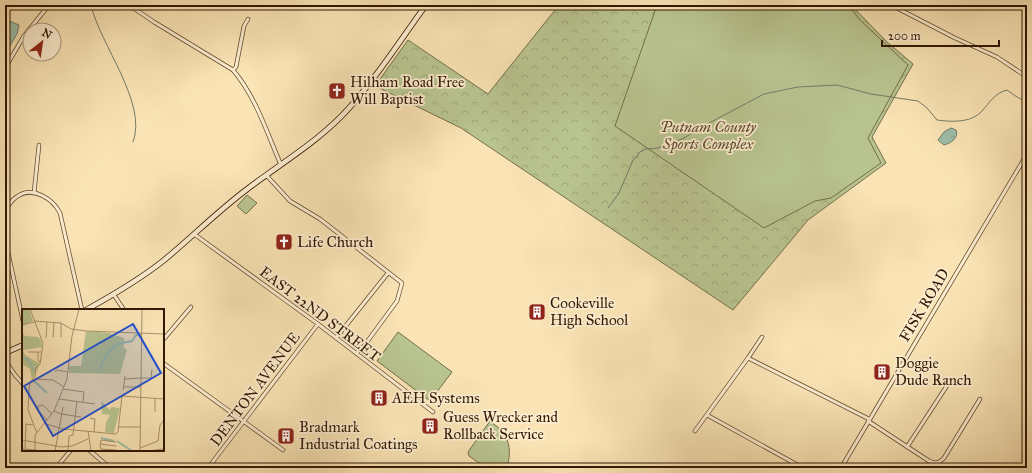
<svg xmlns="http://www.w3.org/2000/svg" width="1032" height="473" viewBox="0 0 1032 473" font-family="'IM FELL Great Primer',serif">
	<defs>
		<pattern id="forest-crowns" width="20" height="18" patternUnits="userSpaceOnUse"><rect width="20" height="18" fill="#b9c591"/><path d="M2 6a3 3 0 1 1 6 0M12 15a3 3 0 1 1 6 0" fill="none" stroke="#a0a87b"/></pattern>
		<pattern id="water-ripples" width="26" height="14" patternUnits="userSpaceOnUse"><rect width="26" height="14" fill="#9ebfab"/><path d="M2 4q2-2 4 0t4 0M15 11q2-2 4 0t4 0" fill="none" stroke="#89a392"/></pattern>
	</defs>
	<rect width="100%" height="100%" fill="#fae4b5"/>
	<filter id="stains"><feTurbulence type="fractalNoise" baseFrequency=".005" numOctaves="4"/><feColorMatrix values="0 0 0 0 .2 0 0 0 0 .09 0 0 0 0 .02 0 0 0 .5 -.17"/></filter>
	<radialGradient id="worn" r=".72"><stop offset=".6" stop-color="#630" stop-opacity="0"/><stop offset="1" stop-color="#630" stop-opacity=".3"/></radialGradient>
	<polygon fill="url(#forest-crowns)" stroke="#756e4a" points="559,5 851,5 887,42 913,64 872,137 886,163 808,220 733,310 461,128 375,86 408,40 488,94"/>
	<g fill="#b9c591" stroke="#756e4a">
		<polygon points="657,5 848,5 860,20 908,65 868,138 881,163 831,198 815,201 764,228 615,126"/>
		<polygon points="247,195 257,203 246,214 237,206"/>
		<polygon points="398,332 452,372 430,401 377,361"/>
		<path d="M490,421C493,424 497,426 500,429C510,439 512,455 506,468H486L469,456L468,452Z"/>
	</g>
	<g fill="url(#water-ripples)" stroke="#727c68">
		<polygon points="5,19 19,25 17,34 5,54"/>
		<path d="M951,128L956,130C959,138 951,143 944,145L938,140L944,132Z"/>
	</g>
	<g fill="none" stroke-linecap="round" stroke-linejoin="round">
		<g stroke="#727c68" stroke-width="1">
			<path d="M91,5C100,45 148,103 133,142"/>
			<path d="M608,208L619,193L633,160L638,156V153L646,149L658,148L682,139L713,121L764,94L798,87L837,85L871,94L918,101L927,108L937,120C952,122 971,123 982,111C990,102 995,93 1007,90L1017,97L1027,102"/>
		</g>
		<g stroke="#634a30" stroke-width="4.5">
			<g id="minor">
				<path d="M129,5L154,22L233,70C256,97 267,133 281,165"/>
				<polyline points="891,5 955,38 997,57 1027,77"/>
				<polyline points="5,68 24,36 49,5"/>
				<polyline points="233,70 236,67 244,26 248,19"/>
				<polyline points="267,176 290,201 320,219 402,283 397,301 364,346 356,353"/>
				<polyline points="34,193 39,145"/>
				<path d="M5,210C9,205 12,199 18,196C33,186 53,199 60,213L82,310"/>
				<polyline points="194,234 318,324 433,412"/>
				<polyline points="5,239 23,321"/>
				<polyline points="114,295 124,310"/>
				<polyline points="336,338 388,273"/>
				<polyline points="163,340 191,307"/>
				<polyline points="748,358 869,419"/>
				<polyline points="5,360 15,375 23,384"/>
				<polyline points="163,363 283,450"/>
				<polyline points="707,415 803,468"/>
				<path d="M868,421L929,461C936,464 939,463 944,458L980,399"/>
				<polyline points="695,431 748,358 762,337"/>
				<polyline points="907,447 950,381"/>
				<polyline points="89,450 103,462 112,468"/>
				<polyline points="56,468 71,450"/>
				<polyline points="208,468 318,324"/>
				<polyline points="841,468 1027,154"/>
			</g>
		</g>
		<g stroke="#311703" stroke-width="6">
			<g id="secondary">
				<path d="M86,310C113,295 139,280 163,261C191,238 217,212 246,190C281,163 320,141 350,107C378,76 401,39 426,5"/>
				<polyline points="5,353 23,345"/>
			</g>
		</g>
		<use href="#minor" stroke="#fcedcf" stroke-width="3"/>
		<use href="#secondary" stroke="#fcedcf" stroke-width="4.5"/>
	</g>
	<defs>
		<g id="church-square" transform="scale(0.9)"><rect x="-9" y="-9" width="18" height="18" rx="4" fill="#8f2418" stroke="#fcedcf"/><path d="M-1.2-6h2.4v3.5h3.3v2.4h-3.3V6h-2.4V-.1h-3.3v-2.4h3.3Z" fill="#fff"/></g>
		<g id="building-square" transform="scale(0.9)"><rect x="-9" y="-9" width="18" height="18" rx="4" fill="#8f2418" stroke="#fcedcf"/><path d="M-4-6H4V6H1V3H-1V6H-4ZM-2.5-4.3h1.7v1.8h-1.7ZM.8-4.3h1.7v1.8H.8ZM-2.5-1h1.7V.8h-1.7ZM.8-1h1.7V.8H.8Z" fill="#fff"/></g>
	</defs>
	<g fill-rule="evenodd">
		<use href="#church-square" x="337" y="91"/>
		<use href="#church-square" x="284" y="242"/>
		<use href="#building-square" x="537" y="312"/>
		<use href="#building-square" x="882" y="372"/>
		<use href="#building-square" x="379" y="398"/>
		<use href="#building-square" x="430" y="426"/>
		<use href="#building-square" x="286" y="436"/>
	</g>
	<g text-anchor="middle" stroke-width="3.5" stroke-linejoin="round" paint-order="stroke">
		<g font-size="15" fill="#311703" stroke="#fcedcf" text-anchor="start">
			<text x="350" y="87">Hilham Road Free<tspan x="350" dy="17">Will Baptist</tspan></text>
			<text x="297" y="247">Life Church</text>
			<text x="550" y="308">Cookeville<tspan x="550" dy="17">High School</tspan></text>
			<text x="895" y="368">Doggie<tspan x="895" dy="17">Dude Ranch</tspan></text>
			<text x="392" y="403">AEH Systems</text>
			<text x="443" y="422">Guess Wrecker and<tspan x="443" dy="17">Rollback Service</tspan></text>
			<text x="299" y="432">Bradmark<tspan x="299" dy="17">Industrial Coatings</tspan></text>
		</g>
		<g font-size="15" font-style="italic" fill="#5a4b2e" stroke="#fcedcf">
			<text x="708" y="132">Putnam County<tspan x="708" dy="17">Sports Complex</tspan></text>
		</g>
		<g font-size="15" fill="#311703" stroke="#fcedcf">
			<text transform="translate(924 305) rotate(-59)" y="5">FISK ROAD</text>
			<text transform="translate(320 314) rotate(37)" y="5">EAST 22ND STREET</text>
			<text transform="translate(255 389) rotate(-53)" y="5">DENTON AVENUE</text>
		</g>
	</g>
	<g transform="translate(22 309)">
		<rect width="142" height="142" fill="#fae4b5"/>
		<path d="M0,0H7L11,12L1,16ZM64,22L87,24L102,29V39L105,41L98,65L47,64V57H59ZM0,24L3,27L16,28L19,31L20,38L1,41L3,46L18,55L10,71L8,60L0,55Z" fill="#b9c591"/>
		<path d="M71,23L102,29V39L105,41L96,55L74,53L69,26ZM79,92L88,101L89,98L98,99L92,124L83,123L84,113L88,106L80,105Z" fill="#b9c591"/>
		<path fill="none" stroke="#9ebfab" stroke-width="2" d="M0,48L7,51L12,62M79,62V55L88,41L95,35L110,32L114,26H119M11,71L25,84M79,129L92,132M95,132L110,142"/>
		<path fill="none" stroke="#aa926e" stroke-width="1" d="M8,0L21,34L18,55L14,59L13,68L8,73L7,80L6,101L15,124M12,12L39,14L49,20L64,22L142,25M0,16L12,13M31,28L32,13M39,28V14M24,29L25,13M6,43H20M16,43V52L19,53M33,63L35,61L46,63M119,69H129L130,60M13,70L31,71L42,78M103,70L119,69M102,78H119M41,80L62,83L61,93M101,81L103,67M133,89V103M37,90L73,95M32,102L39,105L59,108M68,109L73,110L72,123M25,111L16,101V97L21,96L30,105M24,115L41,120L94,125L96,123L100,87L142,90M97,118H118M66,122L69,142M0,131L40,138L50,137L66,130M78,135L94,137M78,137L79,131L94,133M78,137L79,140L94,141M118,139L136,132L138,116L142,111M0,140L13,141M3,140L4,115L11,116M13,142V126L32,102L45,70L50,27L57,0M33,142L41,98M46,142L47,127L51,126L55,92M118,142L120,0M126,142L141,140"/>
		<path fill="#1d4ed8" fill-opacity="0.15" stroke="#1d4ed8" stroke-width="2" d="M111,15L139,64L31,127L2,77Z"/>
		<rect width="142" height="142" fill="none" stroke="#311703" stroke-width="2"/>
	</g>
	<rect width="1032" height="473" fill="none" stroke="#fae4b5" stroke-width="20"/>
	<rect x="6" y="6" width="1020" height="461" fill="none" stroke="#311703" stroke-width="2"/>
	<rect x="10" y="10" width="1012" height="453" fill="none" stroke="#311703"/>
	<g transform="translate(42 42) rotate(30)"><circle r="19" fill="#fcedcf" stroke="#ab977d"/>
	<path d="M0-3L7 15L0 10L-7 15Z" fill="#8f2418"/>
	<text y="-6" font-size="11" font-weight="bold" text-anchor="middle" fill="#311703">N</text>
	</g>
	<path d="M882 40v6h117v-6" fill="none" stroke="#311703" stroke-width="2"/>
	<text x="888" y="40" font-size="12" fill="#311703" stroke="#fcedcf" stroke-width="3" paint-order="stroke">200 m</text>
	<rect width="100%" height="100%" filter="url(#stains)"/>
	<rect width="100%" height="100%" fill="url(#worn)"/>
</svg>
